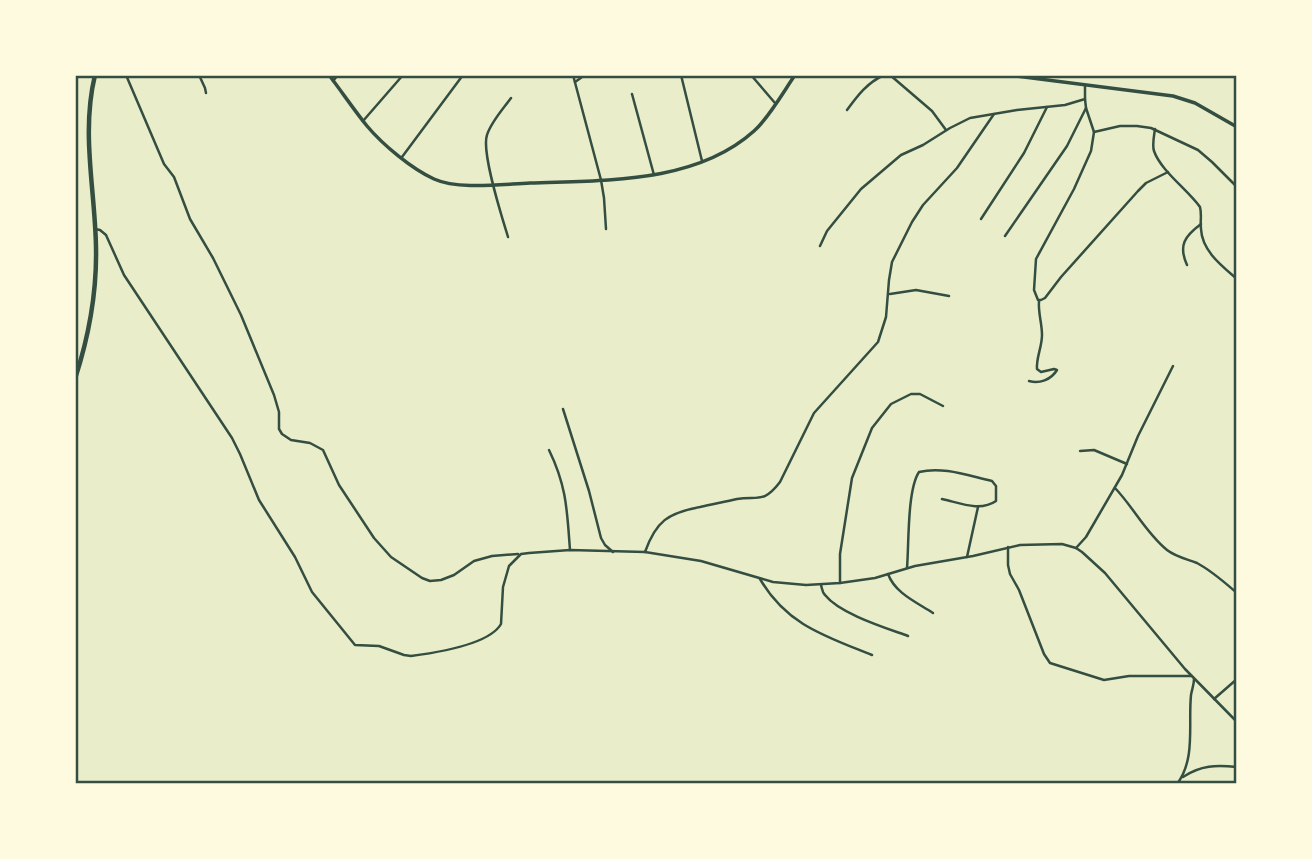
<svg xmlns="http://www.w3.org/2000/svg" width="1312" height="859" viewBox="0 0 1312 859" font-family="'DM Sans',sans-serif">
	<rect width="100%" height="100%" fill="#e9edc9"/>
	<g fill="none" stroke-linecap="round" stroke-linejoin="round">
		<g stroke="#344e41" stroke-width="2.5">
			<polyline points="126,75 164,164 174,177 190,219 213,258 241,315 274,395 279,412 279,429 282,434 291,440 310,443 323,450 339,485 374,538 391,557 422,578 430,581 441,580 454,575 474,561 492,556 518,554"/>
			<polyline points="199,75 205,88 206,93"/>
			<polyline points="573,75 601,180 604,198 606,229"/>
			<polyline points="681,75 702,161"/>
			<polyline points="751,75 775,103"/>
			<polyline points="890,75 932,111 946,130"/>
			<polyline points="333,81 338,75"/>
			<polyline points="575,82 585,75"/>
			<polyline points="632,94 654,175"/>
			<polyline points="1085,99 1086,108 1094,132 1120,126 1137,126 1151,128 1198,150 1212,162 1237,187"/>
			<path d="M847,110C858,95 867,83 884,75"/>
			<polyline points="363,121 403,75"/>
			<path d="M1155,129C1154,136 1152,145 1154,151C1161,171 1188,190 1200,207C1202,215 1200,221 1201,229C1202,251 1222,266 1237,279"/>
			<polyline points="1094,132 1091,151 1074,189 1036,259 1034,290 1038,300 1041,300 1045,298 1061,277 1138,191 1146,183 1168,172"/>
			<polyline points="402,157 463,75"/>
			<polyline points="981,219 1024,153 1047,107"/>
			<path d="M95,229L100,230L106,235L124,275L232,438L240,454L259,500L295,557L312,592L355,645L379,646L404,655L411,656C434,653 489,645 501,624L503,587L509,566L521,554L529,553L570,550L645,552L701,561L773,582L806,585L840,583L875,578L915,566L973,556L1020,545L1062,544L1076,548L1082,552L1105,573L1185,669L1237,722"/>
			<polyline points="1005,236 1067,146 1086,108"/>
			<path d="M508,237C502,217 481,152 487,135C491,122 503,109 511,98"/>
			<polyline points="820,246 827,231 861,189 901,155 923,145 950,128 970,118 1017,110 1065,105 1085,99 1085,85"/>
			<path d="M1187,265C1178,245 1185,236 1201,224"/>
			<polyline points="890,294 916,290 949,296"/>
			<path d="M1029,381C1039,384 1051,380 1057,370L1054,369L1041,372L1037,369C1036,358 1042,347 1042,335C1042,323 1038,313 1039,301"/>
			<polyline points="563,409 589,491 601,538 605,545 613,552"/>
			<path d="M549,450C567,487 567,511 570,550"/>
			<polyline points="1080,451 1094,450 1127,464"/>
			<path d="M1115,488C1134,508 1146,533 1167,550C1176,557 1187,559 1197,563C1212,571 1224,582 1237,593"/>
			<polyline points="1008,547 1008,565 1010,574 1019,590 1044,654 1050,663 1104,680 1129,676 1191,676"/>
			<polyline points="1076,548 1086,537 1122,475 1138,436 1173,366"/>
			<path d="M645,552C656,521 668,513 700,507C712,504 725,502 737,499C759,496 764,503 780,482L814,413L878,342L886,317L889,280L892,262L912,222L923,205L957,168L994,114"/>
			<polyline points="967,557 978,507"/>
			<path d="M907,568C909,545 907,490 919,472C943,466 969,476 992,481L996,486V501C980,512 960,503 942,499"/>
			<path d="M888,574C895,593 916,602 933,613"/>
			<path d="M760,579C787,625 825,636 872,655"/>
			<polyline points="840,583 840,554 852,478 872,428 891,404 911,394 920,394 943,406"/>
			<path d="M821,585C822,588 822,592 825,595C840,614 886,628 908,636"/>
			<polyline points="1214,699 1237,679"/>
			<path d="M1183,777C1201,765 1216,765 1237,767"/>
			<path d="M1177,784C1196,759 1188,724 1191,695C1192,689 1194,685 1194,679"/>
		</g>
		<g stroke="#344e41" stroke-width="3.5">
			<path d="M329,75C342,92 354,110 367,126C383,145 412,169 434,179C458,190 503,184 530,183C604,180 695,184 754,131C768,119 784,91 795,75"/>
			<polyline points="1009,75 1173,96 1195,103 1237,127"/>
		</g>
		<path stroke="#344e41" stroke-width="4.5" d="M75,379C89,336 97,293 96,247C95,189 81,133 95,75"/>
	</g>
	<rect width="1312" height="859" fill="none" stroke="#fefae0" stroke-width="154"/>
	<rect x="77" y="77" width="1158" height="705" fill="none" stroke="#344e41" stroke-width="2.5"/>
</svg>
